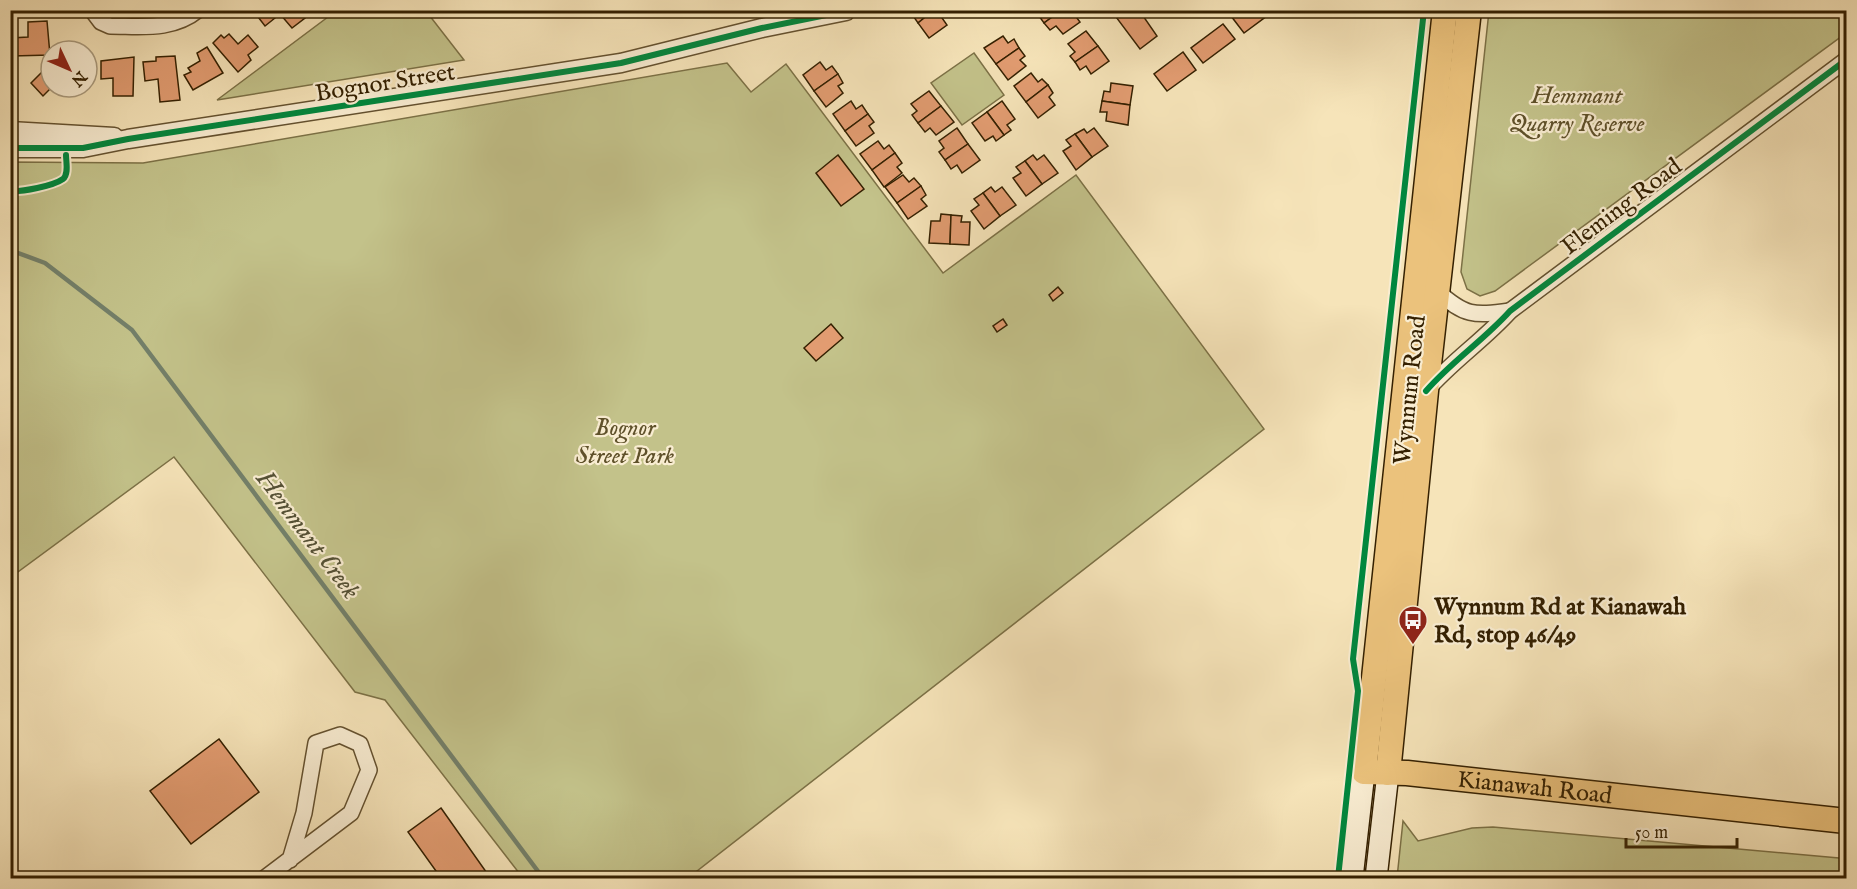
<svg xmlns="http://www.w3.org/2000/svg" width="1857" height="889" viewBox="0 0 1857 889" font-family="'IM FELL English',serif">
	<rect width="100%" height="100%" fill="#f6e4b9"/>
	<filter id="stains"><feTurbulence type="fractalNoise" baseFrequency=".00333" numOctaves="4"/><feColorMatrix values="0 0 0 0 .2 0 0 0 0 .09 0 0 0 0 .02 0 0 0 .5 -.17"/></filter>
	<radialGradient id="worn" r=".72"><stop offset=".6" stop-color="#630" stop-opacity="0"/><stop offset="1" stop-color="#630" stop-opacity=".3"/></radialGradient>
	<g fill="#c3c28a" stroke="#7c7146" stroke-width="1.5">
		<polygon points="336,11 426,11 464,60 217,100"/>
		<polygon points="1489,11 1846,11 1846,33 1495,291 1480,296 1467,289 1461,272"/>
		<polygon points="974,53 1004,95 962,125 931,83"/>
		<polygon points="727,63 751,92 786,64 943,273 1076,175 1264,429 688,878 523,878 385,700 355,692 174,457 11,577 10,162 143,163"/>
		<polygon points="1403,821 1418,841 1472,828 1493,827 1839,858 1846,862 1846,878 1397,878"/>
	</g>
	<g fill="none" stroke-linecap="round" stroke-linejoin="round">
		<polyline stroke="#737f69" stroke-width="4.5" points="10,250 45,263 132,330 543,878"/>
	</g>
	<g fill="#e29c71" stroke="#342001" stroke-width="1.5">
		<polygon points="36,10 55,10 56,14 36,15"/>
		<polygon points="258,10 299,10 305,18 292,28 280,14 265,26 255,13"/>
		<polygon points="909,10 934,10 918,23"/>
		<polygon points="934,10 944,10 947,14 942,18 947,25 929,38 918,23"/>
		<polygon points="1043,10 1062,10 1044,23 1039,16"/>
		<polygon points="1062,10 1071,10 1080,22 1063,34 1056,26 1050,30 1044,23"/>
		<polygon points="1125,10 1139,10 1157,36 1140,49 1116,17"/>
		<polygon points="1238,10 1275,10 1244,33 1231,16"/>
		<polygon points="47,21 50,55 12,56 11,38 28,37 28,22"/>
		<polygon points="1223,24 1235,39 1203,63 1191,48"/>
		<polygon points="1086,31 1098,46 1075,62 1070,56 1075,52 1068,44"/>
		<polygon points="229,34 238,44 248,35 258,47 248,55 251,60 238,72 213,43 221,35 224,38"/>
		<polygon points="1003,36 1008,43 1014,39 1019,48 996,64 984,48"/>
		<polygon points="1098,46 1109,61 1091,74 1086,66 1080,70 1075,62"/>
		<polygon points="207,47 223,73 193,90 184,75 191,72 188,68 200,61 197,53"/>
		<polygon points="1019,48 1025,56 1020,60 1026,66 1008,80 996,64"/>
		<polygon points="1183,52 1196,70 1167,91 1154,74"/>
		<polygon points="175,56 180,100 160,102 158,79 145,81 143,62 156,61 156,57"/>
		<polygon points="134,57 133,96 113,96 113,78 101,79 101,61"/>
		<polygon points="820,62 826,70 832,66 838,74 814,91 803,75"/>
		<polygon points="51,63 52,87 43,96 31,83"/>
		<polygon points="1031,73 1038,82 1042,79 1048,85 1026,102 1014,86"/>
		<polygon points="838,74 843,83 838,86 843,93 826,107 814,91"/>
		<polygon points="1111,83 1133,86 1130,105 1102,101 1104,91 1110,92"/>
		<polygon points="1048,85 1053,93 1049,97 1055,105 1038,118 1026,102"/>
		<polygon points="929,91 941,106 918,123 912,115 917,111 911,104"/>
		<polygon points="851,101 856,109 862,105 868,114 845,131 833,114"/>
		<polygon points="1002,101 1015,119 1007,125 1011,130 1004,135 987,112"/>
		<polygon points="1102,101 1130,105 1128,125 1106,121 1107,112 1100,112"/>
		<polygon points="941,106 954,122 936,135 930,128 925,132 918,123"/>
		<polygon points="987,112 1004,135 996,141 993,136 985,141 972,123"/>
		<polygon points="868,114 874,122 869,126 874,133 856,146 845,131"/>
		<polygon points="957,128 968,144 945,160 939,152 944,148 939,141"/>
		<polygon points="1094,128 1108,146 1092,157 1075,134 1084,129 1087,133"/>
		<polygon points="1075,134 1092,157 1076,170 1063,151 1071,146 1066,140"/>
		<polygon points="878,141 884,149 889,145 895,153 872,170 860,154"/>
		<polygon points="968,144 980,160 962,173 957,165 951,169 945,160"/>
		<polygon points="895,153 902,163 897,167 902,173 884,187 872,170"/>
		<polygon points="838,155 864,189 841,206 816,173"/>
		<polygon points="1033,155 1037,160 1044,155 1058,173 1042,184 1025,161"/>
		<polygon points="1025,161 1042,184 1026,196 1013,178 1021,173 1016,167"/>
		<polygon points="903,175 909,182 914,178 921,186 897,203 885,187"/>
		<polygon points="921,186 926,195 921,199 927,206 908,219 897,203"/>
		<polygon points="991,187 995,192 1002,187 1016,205 1000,216 983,193"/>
		<polygon points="983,193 1000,216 984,229 971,211 979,205 974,199"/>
		<polygon points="941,214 951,215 950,244 929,243 931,221 940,221"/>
		<polygon points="951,215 962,216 961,222 970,222 969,245 950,244"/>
		<polygon points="1058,287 1063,293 1053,301 1049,295"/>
		<polygon points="1003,319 1007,325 997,332 993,326"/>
		<polygon points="831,324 843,338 816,361 804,348"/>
		<polygon points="219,739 259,792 191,844 150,791"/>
		<polygon points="441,808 489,876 485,878 441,878 408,832"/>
	</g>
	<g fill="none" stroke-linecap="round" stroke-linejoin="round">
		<g stroke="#64512f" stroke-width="18">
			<g id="minor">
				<path d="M92,10L101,22L110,26C142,26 172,31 198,10"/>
				<path d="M1437,291C1465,316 1473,316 1510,311"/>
				<path d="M1426,391C1452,361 1484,340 1510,311L1846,60"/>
				<polyline points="265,878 351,813 369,770 360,744 340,735 316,743 304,813 290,860"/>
			</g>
		</g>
		<g stroke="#64512f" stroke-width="21">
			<g id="tertiary">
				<polyline points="10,131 114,137"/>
				<polyline points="10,148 83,148 128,139 621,63 762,28 846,11"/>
			</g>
		</g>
		<g stroke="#342001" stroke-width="24">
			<g id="secondary">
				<polyline points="1352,878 1364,772"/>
				<polyline points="1376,878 1388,773"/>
			</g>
		</g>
		<g stroke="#342001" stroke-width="27">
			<g id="primary">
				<path id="s1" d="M1445,10L1364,772L1407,773L1846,821"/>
				<polyline points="1388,773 1426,391 1469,10"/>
			</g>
		</g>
		<use href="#minor" stroke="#f9edd2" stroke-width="15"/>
		<use href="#tertiary" stroke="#f9edd2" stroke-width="18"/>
		<use href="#secondary" stroke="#f9edd2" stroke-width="21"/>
		<use href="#primary" stroke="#ebc27c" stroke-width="24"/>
		<g stroke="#f9edd2" stroke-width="10">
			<g id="cycleway">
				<polyline points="10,148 83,148 128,139 621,63 762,28 846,11"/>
				<path d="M10,191C22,192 53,186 63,179C69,174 66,162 66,155"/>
				<path d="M1426,391C1452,361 1484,340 1510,311L1846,60"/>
				<polyline points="1338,878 1358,691 1353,659 1424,10"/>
			</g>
		</g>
		<use href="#cycleway" stroke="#00873e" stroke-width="6"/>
	</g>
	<defs>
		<g id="bus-pin" transform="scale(1.5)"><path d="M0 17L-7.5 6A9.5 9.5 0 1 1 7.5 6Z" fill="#8f2418" stroke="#f9edd2"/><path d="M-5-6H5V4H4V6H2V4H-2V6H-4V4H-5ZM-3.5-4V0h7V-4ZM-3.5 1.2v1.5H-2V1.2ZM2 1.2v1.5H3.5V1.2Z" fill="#fff"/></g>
	</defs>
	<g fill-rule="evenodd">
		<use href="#bus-pin" x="1413" y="620"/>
	</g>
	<g text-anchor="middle" stroke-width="4.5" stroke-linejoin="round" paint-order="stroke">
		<g font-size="24" fill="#342001" stroke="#f9edd2">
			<text transform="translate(385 82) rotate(-9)" y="8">Bognor Street</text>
			<text transform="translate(1621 206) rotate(-37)" y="8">Fleming Road</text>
			<text transform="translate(1409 390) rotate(-84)" y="8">Wynnum Road</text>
			<text dy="8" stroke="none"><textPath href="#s1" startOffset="938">Kianawah Road</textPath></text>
		</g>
		<g font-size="24" font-style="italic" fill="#5f512a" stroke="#f9edd2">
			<text x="1577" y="103">Hemmant<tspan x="1577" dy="28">Quarry Reserve</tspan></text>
			<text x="625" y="435">Bognor<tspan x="625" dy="28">Street Park</tspan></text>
		</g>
		<g font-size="24" font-weight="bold" fill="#342001" stroke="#f9edd2" text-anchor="start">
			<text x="1434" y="614">Wynnum Rd at Kianawah<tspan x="1434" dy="28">Rd, stop 46/49</tspan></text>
		</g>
		<g font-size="26" font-style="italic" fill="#545035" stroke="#f9edd2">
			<text transform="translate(309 534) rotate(53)" y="9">Hemmant Creek</text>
		</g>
	</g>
	<rect width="1857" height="889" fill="none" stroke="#f6e4b9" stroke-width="36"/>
	<rect x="12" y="12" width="1833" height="865" fill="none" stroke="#342001" stroke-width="3"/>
	<rect x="18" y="18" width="1821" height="853" fill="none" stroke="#342001" stroke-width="1.5"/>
	<g transform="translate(69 69) rotate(134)"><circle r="28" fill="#f9edd2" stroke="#aa9b7e" stroke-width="1.5"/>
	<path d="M0-4.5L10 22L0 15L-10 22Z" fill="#8f2418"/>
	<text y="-9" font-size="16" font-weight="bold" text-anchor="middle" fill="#342001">N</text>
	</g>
	<path d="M1626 838v9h111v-9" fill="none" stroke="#342001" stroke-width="3"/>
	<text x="1635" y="838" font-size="18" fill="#342001" stroke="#f9edd2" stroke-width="4.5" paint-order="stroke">50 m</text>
	<rect width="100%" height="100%" filter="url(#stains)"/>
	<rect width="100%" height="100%" fill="url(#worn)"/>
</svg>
